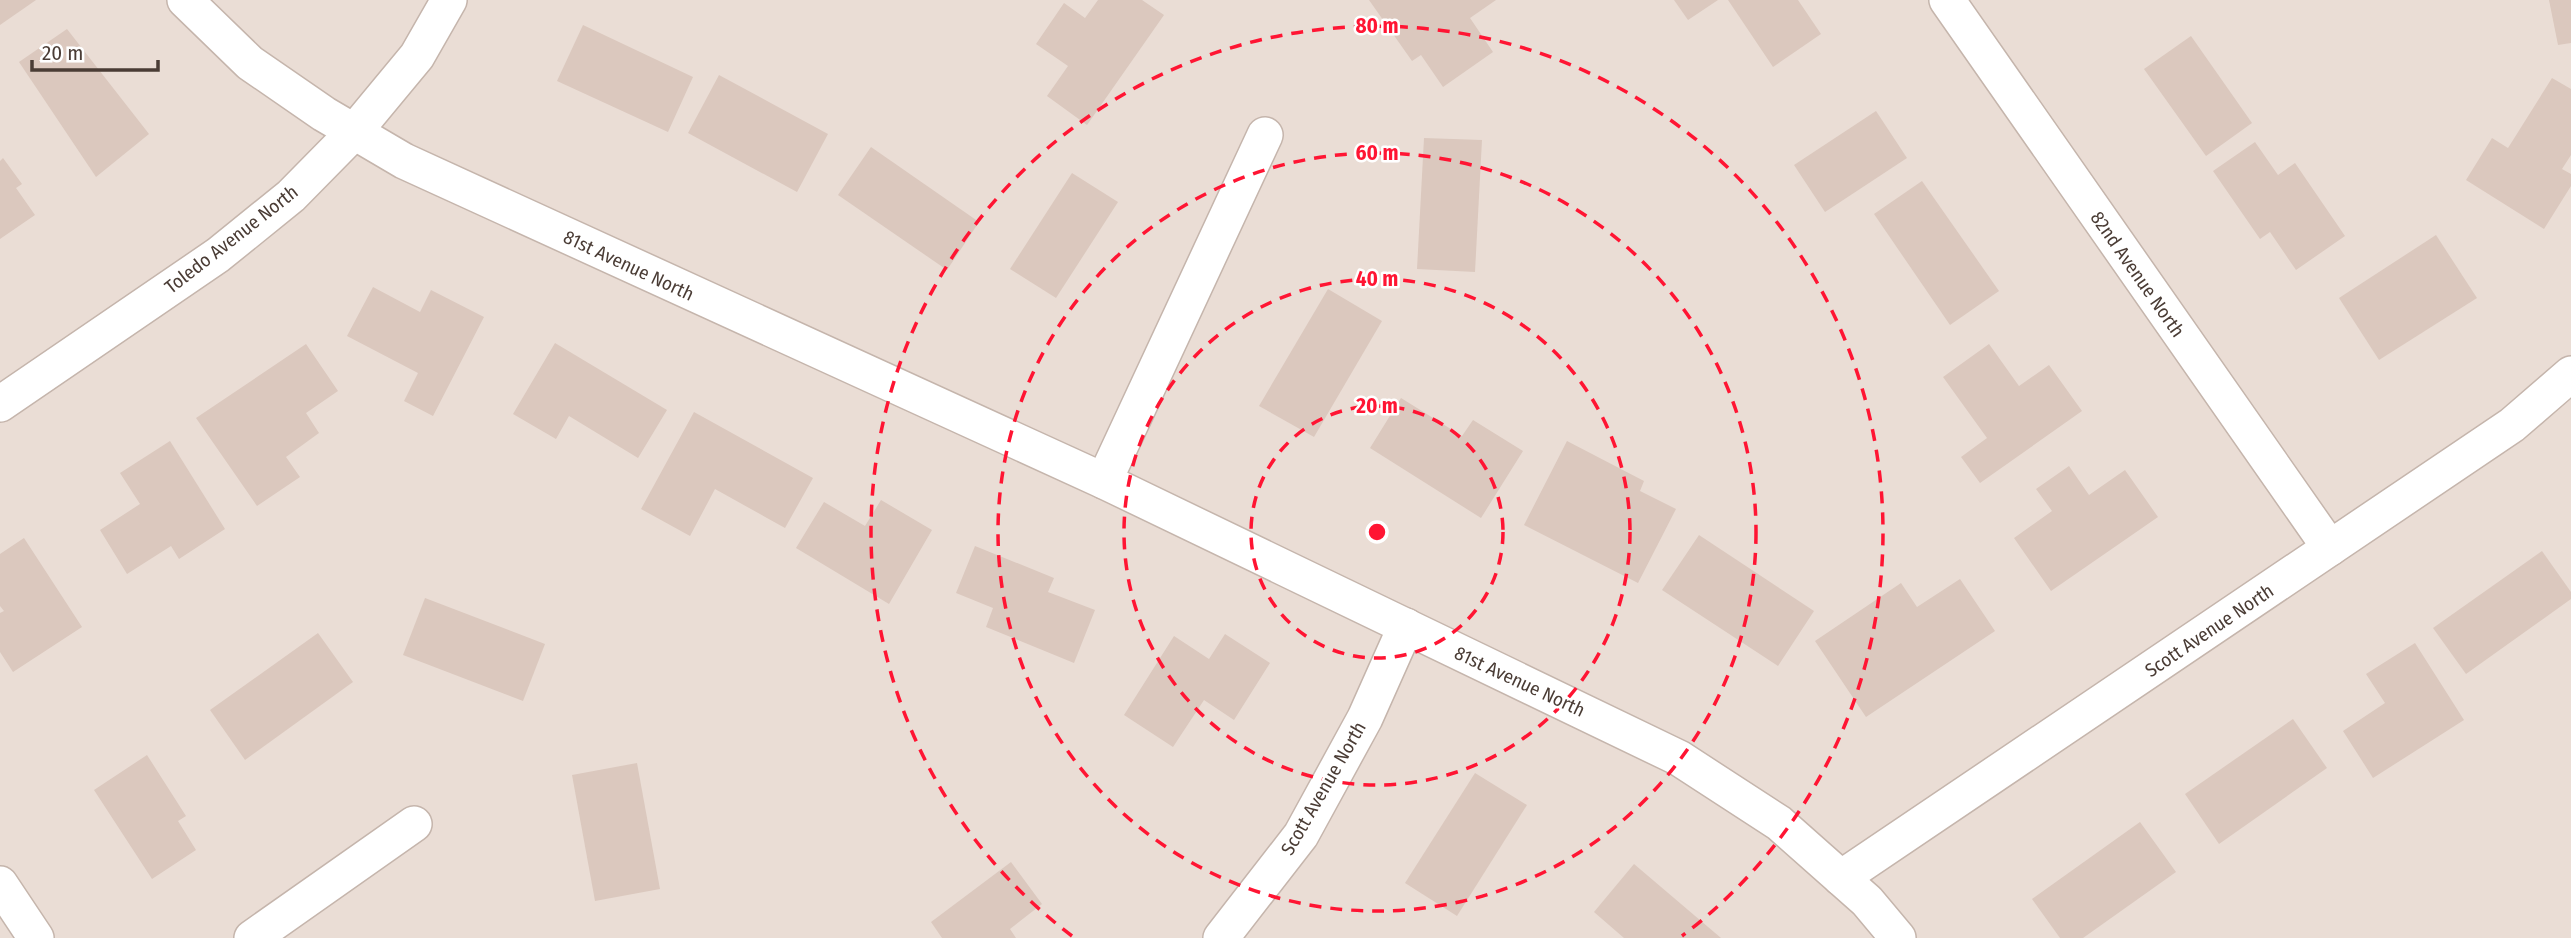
<svg xmlns="http://www.w3.org/2000/svg" width="2571" height="938" viewBox="0 0 2571 938" font-family="'Fira Sans Condensed',sans-serif">
	<rect width="100%" height="100%" fill="#f5ede7"/>
	<rect fill="#eaddd5" x="0" y="0" width="2571" height="938"/>
	<g fill="#dbc8be">
		<polygon points="0,0 36,0 0,25"/>
		<polygon points="1098,0 1142,0 1164,15 1087,125 1047,96 1068,66 1036,44 1064,3 1085,18"/>
		<polygon points="1369,0 1496,0 1470,18 1493,52 1443,87 1421,55 1412,61"/>
		<polygon points="1674,0 1718,0 1688,20"/>
		<polygon points="1728,0 1798,0 1821,34 1773,67"/>
		<polygon points="2549,0 2571,0 2571,43 2558,45"/>
		<polygon points="583,25 693,77 668,132 557,81"/>
		<polygon points="67,29 149,134 96,177 19,62"/>
		<polygon points="2191,36 2252,123 2206,156 2144,69"/>
		<polygon points="719,75 828,134 797,192 688,133"/>
		<polygon points="2552,78 2571,89 2571,155 2562,169 2571,174 2571,186 2544,229 2466,180 2492,138 2508,148"/>
		<polygon points="1876,111 1907,158 1825,212 1794,165"/>
		<polygon points="1424,138 1482,140 1475,272 1417,269"/>
		<polygon points="2255,142 2278,175 2295,163 2345,236 2296,270 2270,232 2260,239 2213,171"/>
		<polygon points="871,147 979,222 947,270 838,195"/>
		<polygon points="3,158 22,184 16,188 35,215 0,239 0,161"/>
		<polygon points="1072,173 1118,202 1056,298 1010,269"/>
		<polygon points="1922,181 1999,291 1950,325 1874,214"/>
		<polygon points="2436,235 2477,298 2379,360 2339,298"/>
		<polygon points="373,287 420,312 431,290 484,317 433,416 404,401 418,373 347,336"/>
		<polygon points="1328,289 1382,321 1314,437 1259,406"/>
		<polygon points="555,343 667,410 638,458 569,416 556,439 513,414"/>
		<polygon points="306,344 338,391 306,413 319,433 286,457 300,477 257,506 196,418"/>
		<polygon points="1989,344 2019,386 2049,365 2082,411 1980,483 1961,457 1987,438 1943,377"/>
		<polygon points="1401,398 1462,436 1473,420 1523,451 1481,518 1370,448"/>
		<polygon points="694,412 813,478 785,528 715,489 690,536 641,509"/>
		<polygon points="170,441 225,529 179,559 171,546 127,574 100,530 140,504 120,473"/>
		<polygon points="1567,441 1644,481 1640,491 1676,509 1638,583 1524,525"/>
		<polygon points="2069,466 2089,495 2125,470 2158,517 2051,591 2014,538 2052,511 2036,489"/>
		<polygon points="881,500 932,530 889,604 796,548 824,502 865,526"/>
		<polygon points="1699,535 1814,611 1778,666 1662,590"/>
		<polygon points="24,538 82,627 13,672 0,652 0,613 4,611 0,606 0,554"/>
		<polygon points="975,546 1054,578 1048,592 1095,610 1074,663 986,627 993,608 956,593"/>
		<polygon points="2542,551 2571,592 2571,599 2466,674 2433,628"/>
		<polygon points="1960,579 1995,631 1866,717 1815,641 1901,583 1917,607"/>
		<polygon points="425,598 545,644 523,701 403,655"/>
		<polygon points="318,633 353,682 245,760 210,710"/>
		<polygon points="1225,634 1270,663 1234,720 1204,700 1173,747 1124,715 1174,636 1209,659"/>
		<polygon points="2415,643 2464,720 2373,778 2343,731 2385,703 2366,674"/>
		<polygon points="2293,719 2327,768 2219,844 2185,794"/>
		<polygon points="147,755 186,816 178,821 196,850 152,879 94,790"/>
		<polygon points="637,763 660,889 595,901 572,775"/>
		<polygon points="1475,773 1527,805 1457,916 1405,883"/>
		<polygon points="2140,822 2176,872 2083,938 2060,938 2032,899"/>
		<polygon points="1011,862 1042,904 1010,929 1016,938 942,938 931,922"/>
		<polygon points="1634,864 1721,938 1624,938 1594,912"/>
	</g>
	<g fill="none" stroke-linecap="round" stroke-linejoin="round">
		<g stroke="#c5b5ac" stroke-width="38">
			<g id="minor">
				<polyline points="185,0 250,63 324,114 404,161 1104,481 1679,758 1779,823 1867,901 1898,938"/>
				<polyline points="1947,0 2330,548"/>
				<polyline points="0,404 218,255 291,196 354,132 417,56 449,0"/>
				<polyline points="1104,481 1265,135"/>
				<polyline points="1841,878 2512,425 2571,374"/>
				<polyline points="0,884 36,938"/>
				<polyline points="252,938 414,824"/>
				<polyline points="1221,938 1301,835 1365,718 1406,626"/>
			</g>
		</g>
		<use href="#minor" stroke="#fff" stroke-width="35"/>
	</g>
	<g fill="none" stroke="#ff1533" stroke-width="3.5" stroke-dasharray="12 9">
		<circle cx="1377" cy="532" r="126"/>
		<circle cx="1377" cy="532" r="253"/>
		<circle cx="1377" cy="532" r="379"/>
		<path d="M1072 936A506 506 0 1 1 1682 936"/>
	</g>
	<g text-anchor="middle" stroke-width="5" stroke-linejoin="round" paint-order="stroke">
		<g font-size="19" fill="#4a3c35" stroke="#fff">
			<text transform="translate(231 239) rotate(-38)" y="7">Toledo Avenue North</text>
			<text transform="translate(629 265) rotate(25)" y="7">81st Avenue North</text>
			<text transform="translate(2138 274) rotate(55)" y="7">82nd Avenue North</text>
			<text transform="translate(2209 630) rotate(-34)" y="7">Scott Avenue North</text>
			<text transform="translate(1520 681) rotate(25)" y="7">81st Avenue North</text>
			<text transform="translate(1323 788) rotate(-60)" y="7">Scott Avenue North</text>
		</g>
	</g>
	<circle cx="1377" cy="532" r="10" fill="#ff1533" stroke="#fff" stroke-width="3.5"/>
	<g font-size="21" text-anchor="middle" font-weight="bold" fill="#ff1533" stroke="#fff" stroke-width="5" stroke-linejoin="round" paint-order="stroke">
		<text x="1377" y="33">80 m</text>
		<text x="1377" y="160">60 m</text>
		<text x="1377" y="286">40 m</text>
		<text x="1377" y="413">20 m</text>
	</g>
	<path d="M32 60v10h126v-10" fill="none" stroke="#4a3c35" stroke-width="3.5"/>
	<text x="42" y="60" font-size="21" fill="#4a3c35" stroke="#ffffff" stroke-width="5" paint-order="stroke">20 m</text>
</svg>
